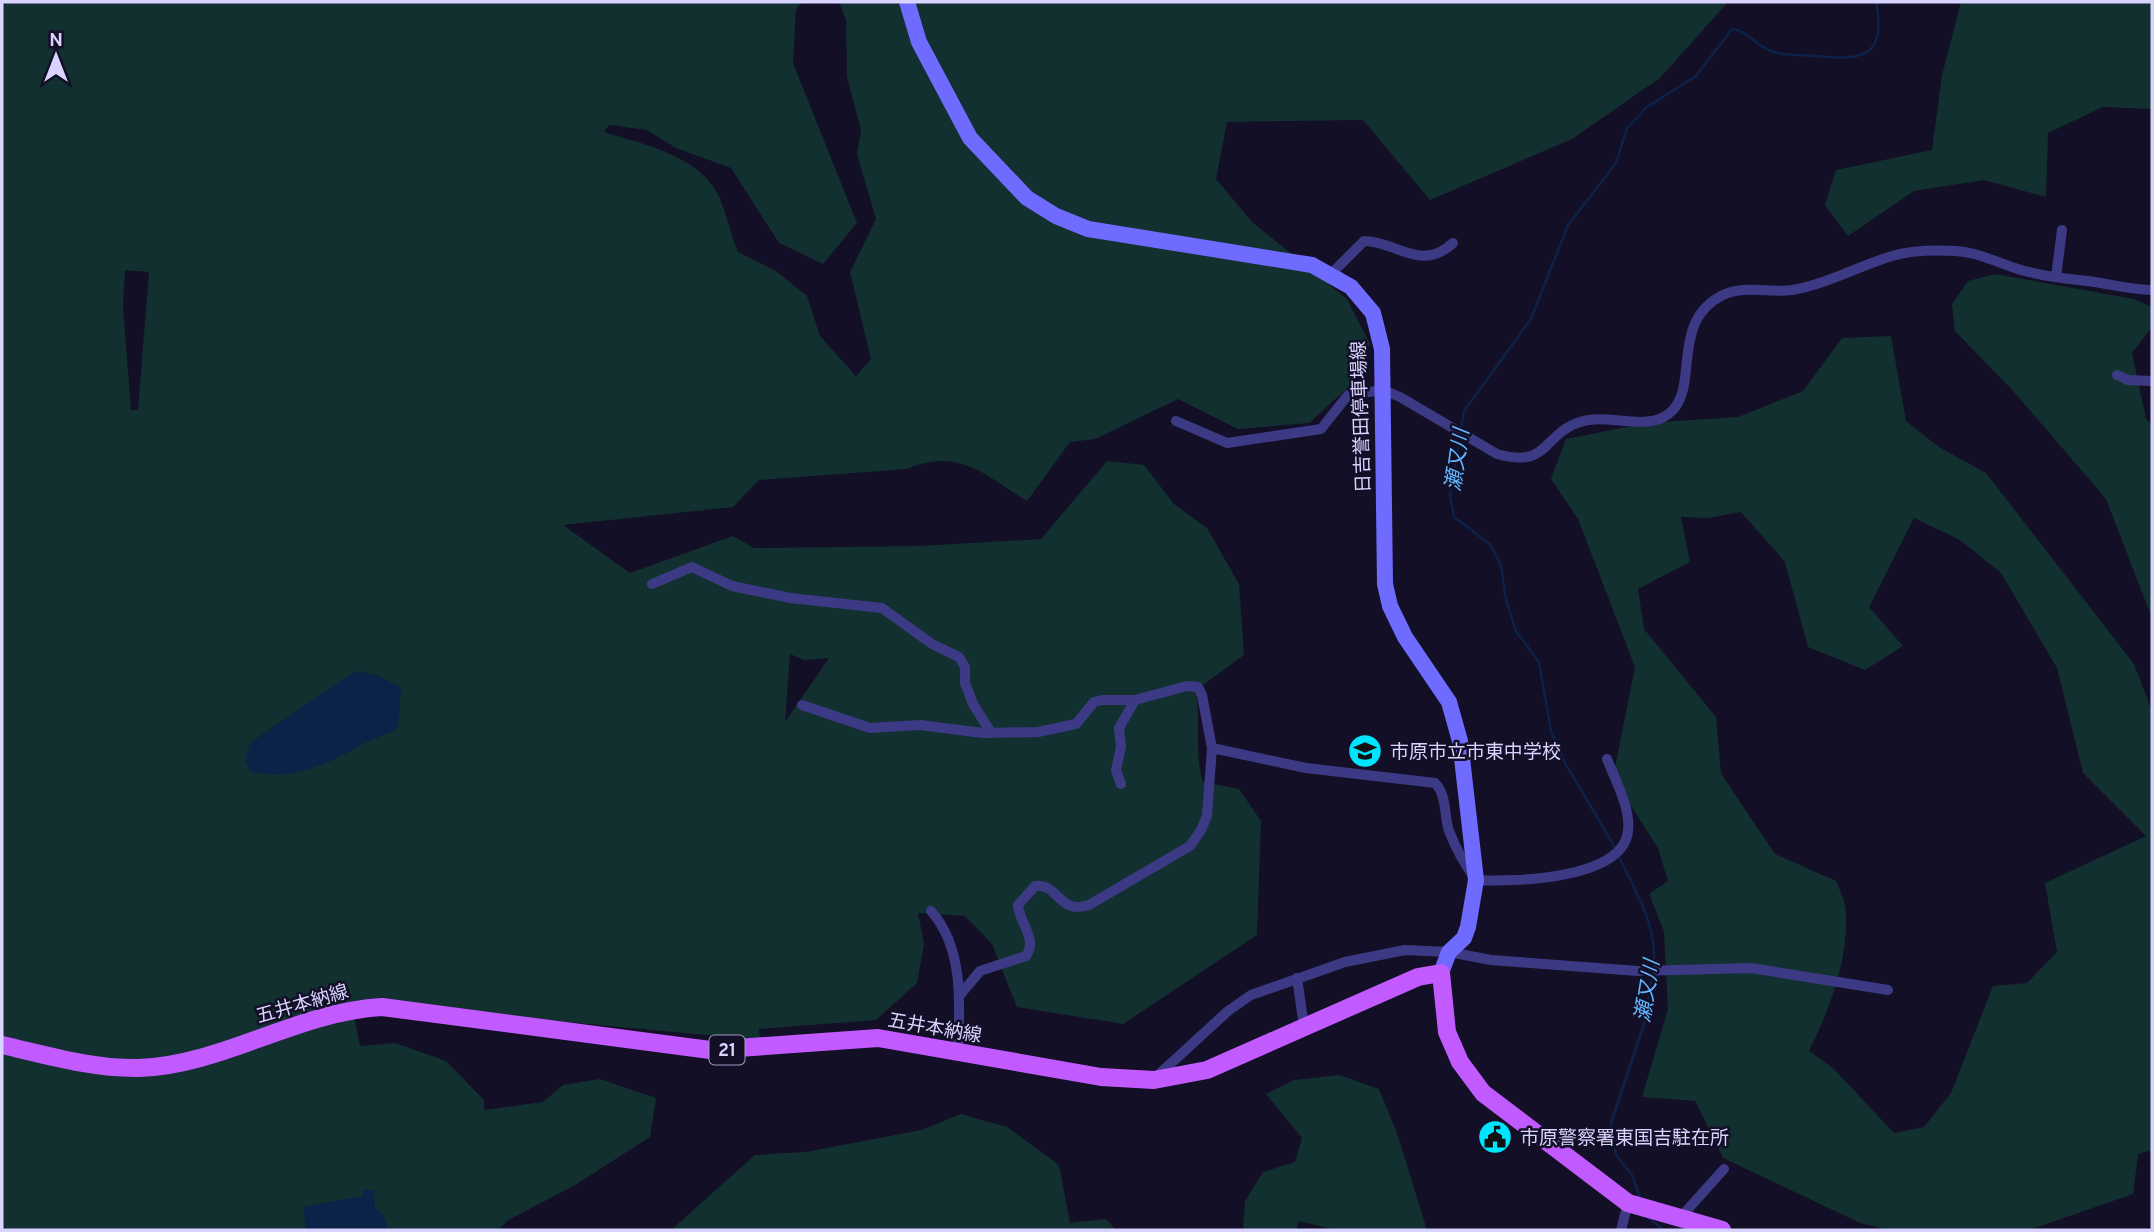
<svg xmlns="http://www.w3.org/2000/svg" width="2154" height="1232" viewBox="0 0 2154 1232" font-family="Overpass,'Noto Sans JP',sans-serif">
	<rect width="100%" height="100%" fill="#130f26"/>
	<g fill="#12302f" fill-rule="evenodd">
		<path d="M2,2H801L796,10L793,63L857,223L823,264L779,243L731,168L676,148L647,130L609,125L604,132C642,144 694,154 716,191C726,209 730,233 738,252L776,271L807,296L820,336L856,376L871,359L850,272L876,219L857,154L861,130L847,77L846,20L839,2H1728L1660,78L1572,139L1430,200L1363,120L1227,122L1216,179L1252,222L1347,299L1370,344L1351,385L1309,423L1238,429L1178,399L1095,439L1070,442L1027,501C984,475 959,447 907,469L759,480L733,507L563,525L630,573L733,536L754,548L919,546L1041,539L1107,461L1144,465L1174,504L1207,528L1239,584L1244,655L1196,690C1201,722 1194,751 1203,782L1239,789L1261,821L1257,935L1123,1024L1017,1007L992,944L965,916L918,913L924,944L917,983L876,1020L759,1029L760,1040L351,1002L360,1046L395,1043L446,1061L484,1100V1110L543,1102L563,1085L600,1079L656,1098L650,1137L575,1185L507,1221L499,1230H2ZM125,270L149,272L138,410H131L123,307ZM790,654L804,660L829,658L785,722Z"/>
		<polygon points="1961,2 2152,2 2152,109 2103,107 2048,133 2046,197 1984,180 1914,191 1848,236 1825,205 1836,170 1932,150 1942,75"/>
		<polygon points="1995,274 2134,299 2152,307 2152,327 2132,353 2146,419 2152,425 2152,618 2106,499 2015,393 1955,331 1952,304 1968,281"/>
		<path d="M1891,336L1906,421L1939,447L1986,473L2134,664L2152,711V1150L2138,1154L2133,1194L2029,1230H1889L1860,1223L1723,1158L1695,1101L1642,1097L1668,1009L1664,932L1649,894L1668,881L1658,848L1613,778L1635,667L1578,519L1551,479L1566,439L1647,423L1738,417L1803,391L1842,338ZM1741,512L1785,562L1808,647L1865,670L1903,646L1869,607L1914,518L1960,540L2001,573L2057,668L2083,773L2146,836L2045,883L2057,952L2027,983L1993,986L1951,1093L1924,1127L1894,1133L1833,1068L1809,1051C1830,1008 1848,962 1846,913C1846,903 1840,891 1836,881L1775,854L1740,802L1721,773L1716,717L1644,629L1638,589L1690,562L1681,517L1708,518Z"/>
		<polygon points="1339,1075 1379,1089 1397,1133 1427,1230 1335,1230 1299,1221 1296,1230 1243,1230 1245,1201 1263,1172 1295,1162 1302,1138 1266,1094 1294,1080"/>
		<polygon points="961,1114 1007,1127 1059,1165 1070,1223 1106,1219 1116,1230 671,1230 755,1155 806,1152 921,1130"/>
	</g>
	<g fill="#0c2248">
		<path d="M355,671L377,675L401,688L398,727C386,737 372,738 359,746C327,765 287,782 250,771L245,761L250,743Z"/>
		<polygon points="363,1190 374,1190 375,1208 383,1215 388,1230 306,1230 303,1207 363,1196"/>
	</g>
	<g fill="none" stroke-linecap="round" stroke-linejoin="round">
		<g stroke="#0c2248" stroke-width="2.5">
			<path d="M1461,430L1464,411L1531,319L1568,225L1616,163L1627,128L1647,107L1696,76L1732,29C1750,31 1757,48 1774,52C1787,56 1804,55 1818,56C1863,61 1887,56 1876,2"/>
			<polyline points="1460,436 1450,495 1454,517 1491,545 1501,566 1506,600 1516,631 1539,662 1551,731 1565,763 1616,849"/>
			<path d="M1618,855C1636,892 1657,924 1654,967"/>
			<polyline points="1640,1198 1632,1175 1616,1155 1611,1123 1644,1024 1653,973"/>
			<polyline points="1647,1217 1664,1230"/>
		</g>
		<g stroke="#3d3a85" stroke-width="10">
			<path d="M1331,274L1364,241C1396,241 1421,273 1453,243"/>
			<polyline points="2056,277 2062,230"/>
			<polyline points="2117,375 2128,380 2152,381"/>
			<path d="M1176,421L1227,443L1321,429L1348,395L1383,390L1400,397L1497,454C1550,469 1542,434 1580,422C1608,412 1649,434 1672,411C1699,384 1670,321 1723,295C1744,285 1770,293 1792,290C1827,284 1859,266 1892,256C1912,250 1934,250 1955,251C1978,252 2000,264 2021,270C2045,277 2070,279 2095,282C2114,285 2132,290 2152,290"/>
			<polyline points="652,584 692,567 732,586 790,598 882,608 932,644 959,657 965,667 965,683 973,704 990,731"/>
			<path d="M802,705L870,728L920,725L983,733L1038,732L1076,724L1094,702L1102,700H1135L1187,686L1198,687L1202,695L1212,748L1207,816L1201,830L1190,846L1089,905C1058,915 1059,883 1035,886L1018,905C1019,923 1038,939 1026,956L980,971L960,995"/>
			<path d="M1212,748L1306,768L1435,783C1447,795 1444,816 1449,831C1456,849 1465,865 1476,880C1512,882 1623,880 1628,831C1631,809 1615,779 1607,759"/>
			<polyline points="1121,784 1116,770 1121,747 1119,728 1135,700"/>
			<path d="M931,911C964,948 960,1005 958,1051"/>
			<polyline points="1297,978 1304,1026"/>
			<polyline points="1155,1078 1228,1011 1251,995 1345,962 1405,950 1449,952 1491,960 1638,971 1751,968 1888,990"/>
			<polyline points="1679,1219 1724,1169"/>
			<polyline points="1621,1230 1628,1203"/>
		</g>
		<polyline stroke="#6f6bff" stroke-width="16" points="907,2 919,42 970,138 1027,198 1056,216 1088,229 1312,265 1351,287 1373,313 1382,349 1385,584 1390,606 1405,637 1449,702 1460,741 1476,880 1468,927 1464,938 1449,952 1441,973"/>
		<path stroke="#c25bff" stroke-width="18" d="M2,1045C46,1055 93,1069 139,1068C223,1065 296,1012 382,1007L710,1050L878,1038L1101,1077L1154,1080L1207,1070L1418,977L1441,973L1447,1032L1460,1062L1483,1093L1628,1203L1722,1230"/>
	</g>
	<defs>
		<g id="school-disc" transform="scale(1.75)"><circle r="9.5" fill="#00e5ff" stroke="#130f26"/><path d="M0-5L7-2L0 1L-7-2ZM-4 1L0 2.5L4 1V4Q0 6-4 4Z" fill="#111"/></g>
		<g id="civic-disc" transform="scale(1.75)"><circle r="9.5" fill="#00e5ff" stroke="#130f26"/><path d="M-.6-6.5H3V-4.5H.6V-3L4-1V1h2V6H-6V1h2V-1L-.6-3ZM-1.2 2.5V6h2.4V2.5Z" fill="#111"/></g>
	</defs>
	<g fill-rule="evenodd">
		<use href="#school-disc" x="1365" y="751"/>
		<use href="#civic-disc" x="1495" y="1137"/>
	</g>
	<g text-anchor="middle" stroke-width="5" stroke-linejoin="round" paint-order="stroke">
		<rect fill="#130f26" stroke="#9e99be" stroke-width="2" x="709.5" y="1035.5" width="35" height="29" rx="5"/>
		<g font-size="18" font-weight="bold" fill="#d9d4ff">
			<text x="727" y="1056">21</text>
		</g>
		<g font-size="19" fill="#d9d4ff" stroke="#130f26">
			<text transform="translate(1360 417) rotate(-92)" y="7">日吉誉田停車場線</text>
			<text transform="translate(302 1003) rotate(-16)" y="7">五井本納線</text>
			<text transform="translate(935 1027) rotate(10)" y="7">五井本納線</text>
		</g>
		<g font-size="19" fill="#d9d4ff" stroke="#130f26" text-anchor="start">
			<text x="1390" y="758">市原市立市東中学校</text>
			<text x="1520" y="1144">市原警察署東国吉駐在所</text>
		</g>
		<g font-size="21" font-style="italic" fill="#62b6ff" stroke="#130f26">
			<text transform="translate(1457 460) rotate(-82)" y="7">瀬又川</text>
			<text transform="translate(1647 991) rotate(-81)" y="7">瀬又川</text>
		</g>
	</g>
	<rect width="2154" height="1232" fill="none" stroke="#d9d4ff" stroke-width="7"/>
	<g transform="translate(56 56)" stroke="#130f26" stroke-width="5" paint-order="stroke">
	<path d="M0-5L12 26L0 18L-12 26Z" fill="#d9d4ff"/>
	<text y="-10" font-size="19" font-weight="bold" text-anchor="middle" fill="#d9d4ff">N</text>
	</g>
</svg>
